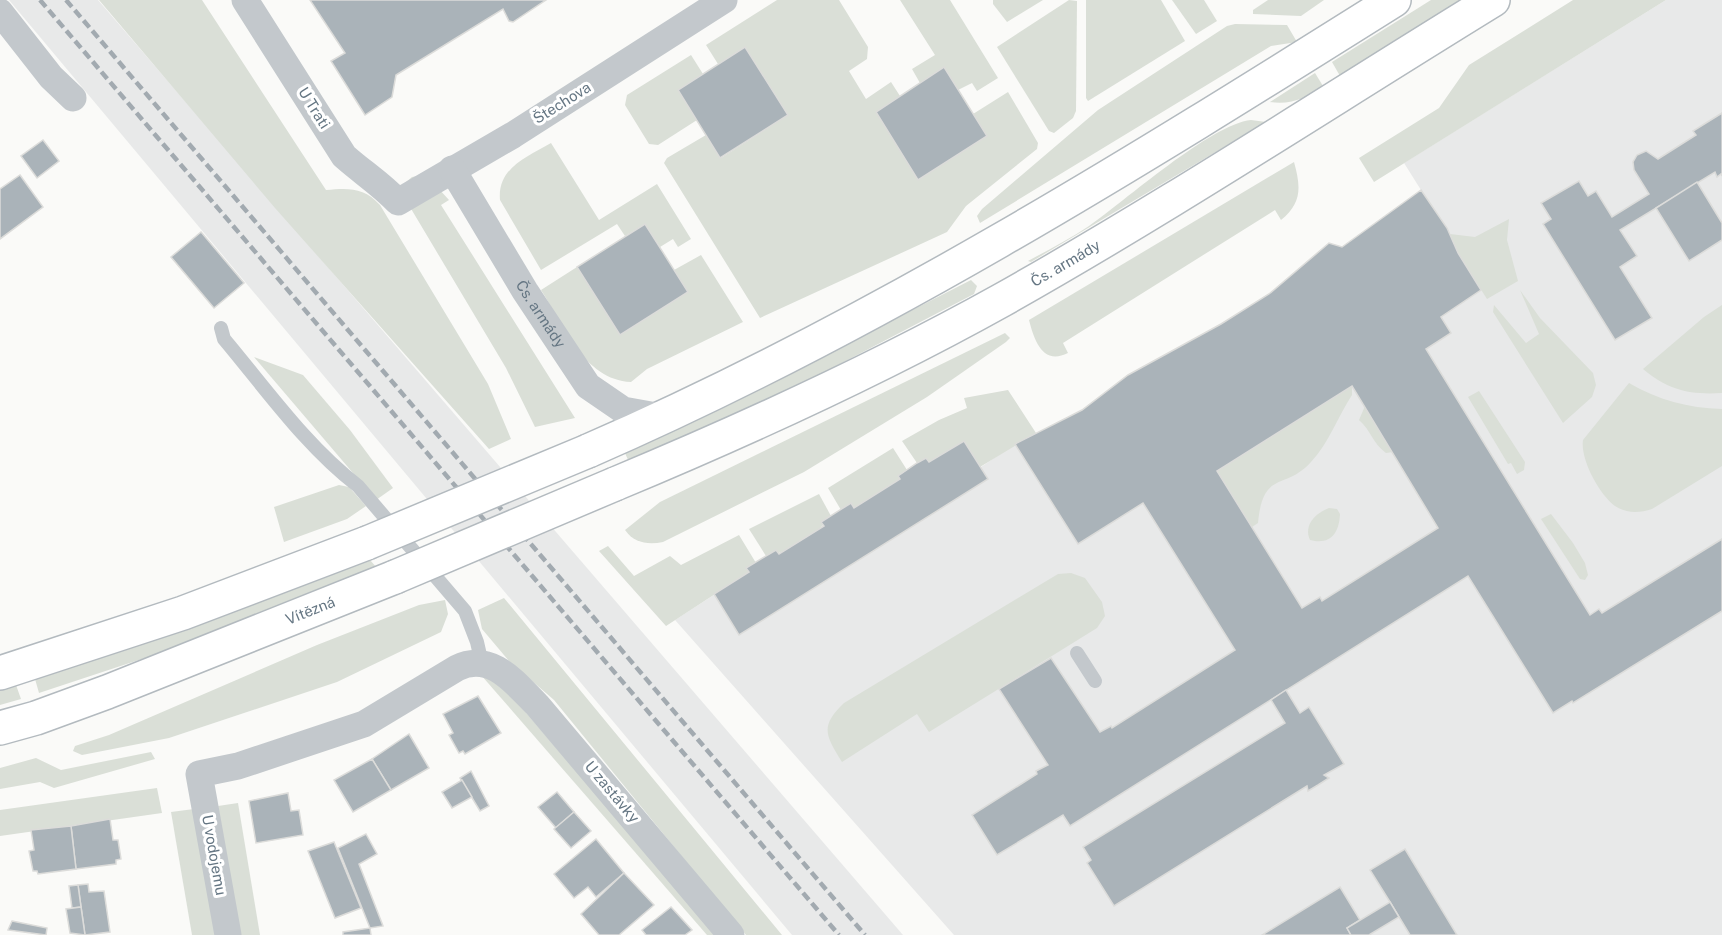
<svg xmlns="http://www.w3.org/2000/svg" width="1722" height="935" viewBox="0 0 1722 935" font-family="'Public Sans',sans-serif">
	<rect width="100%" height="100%" fill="#fafaf8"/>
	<g fill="#e8e9e9">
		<polygon points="9,0 98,0 903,935 792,935"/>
		<polygon points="1666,0 1722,0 1722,935 954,935 675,620 748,573 746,568 779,554 824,526 851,503 854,508 926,458 929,462 964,441 981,467 1015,444 1082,410 1128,375 1221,324 1342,247 1421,190 1404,163"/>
	</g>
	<g fill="#dadfd7">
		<path d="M99,0H202L326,190C348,188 364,187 380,205L488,384L511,439L489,449L275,208Z"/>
		<polygon points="777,0 839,0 868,47 867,59 849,71 866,99 891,82 900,96 876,112 918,180 987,136 973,114 1008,92 1038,143 1037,149 966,206 947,232 760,318 664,163 667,158 706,135 721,158 788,115 745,47 718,64 706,45"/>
		<polygon points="900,0 950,0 998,78 977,91 972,83 958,90 944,67 920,83 912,69 935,55"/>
		<polygon points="993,0 1043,0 1007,22 993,4"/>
		<polygon points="1069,0 1077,1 1076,111 1073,118 1054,133 1049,131 997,47"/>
		<polygon points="1086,0 1161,0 1185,41 1088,101 1086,98"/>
		<polygon points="1172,0 1204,0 1217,21 1196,34"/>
		<polygon points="1268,0 1324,0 1301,16 1253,14 1253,10"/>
		<polygon points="1431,0 1460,0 1340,76 1332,62"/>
		<polygon points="1573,0 1666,0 1374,182 1359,158 1439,108 1469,65"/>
		<polygon points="1235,24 1287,25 1297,42 1271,46 980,223 977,216 982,209 1098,110 1227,26"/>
		<polygon points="691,55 703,74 678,90 697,120 658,145 649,144 625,105 627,95"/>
		<path d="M1315,73L1323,86C1306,98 1292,105 1270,102Z"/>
		<path d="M1251,120L1266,122L1031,262L1028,261C1048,250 1070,239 1089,226C1125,201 1211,124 1251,120Z"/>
		<path d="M551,143L599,220L657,184L691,239L678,247L673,239L660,247L645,224L625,236L617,224L541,270L500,200C497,168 527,157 551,143Z"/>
		<path d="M1294,162C1301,187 1302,203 1281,220L1275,210L1063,343L1068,353C1042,366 1034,339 1029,320Z"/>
		<polygon points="423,175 428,177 449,200 441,205 575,418 535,427 506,368 404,197 406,182 412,177"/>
		<polygon points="1509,219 1507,240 1518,281 1487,299 1458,253 1450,234 1475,237"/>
		<path d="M701,255L743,322L647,369L631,382C584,380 563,324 541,290L577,267L620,335L688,292L674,270Z"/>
		<polygon points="971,280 977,286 974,294 769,401 629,462 624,451 762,387"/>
		<polygon points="1520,290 1540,318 1593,373 1596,385 1592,397 1563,423 1493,312 1494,305 1526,343 1539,334"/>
		<path d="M1722,305V393C1689,395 1668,390 1643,369L1704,317Z"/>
		<path d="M1005,333L1010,338L1006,342L927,397L804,472L663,542C648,545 634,543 625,530L660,502Z"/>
		<polygon points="254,357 303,375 350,430 393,488 376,500"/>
		<path d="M1629,383C1658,400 1688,408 1722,409V466L1652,509C1640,513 1627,514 1615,506C1599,494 1580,459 1583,440Z"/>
		<path d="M1352,386V395C1338,416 1329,443 1311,462C1285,491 1263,469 1258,523L1252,527L1217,471Z"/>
		<polygon points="1008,390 1036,433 980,467 964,441 929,462 917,463 902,441 939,420 967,408 964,398"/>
		<polygon points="1479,391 1525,462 1524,470 1517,474 1511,463 1508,464 1468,397"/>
		<path d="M1365,406L1393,452L1386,453C1372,443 1371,430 1359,420Z"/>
		<polygon points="893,448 907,470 898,476 900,479 854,508 851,503 841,510 828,488"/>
		<polygon points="339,485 349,487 366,506 347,519 284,542 274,507"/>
		<path d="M819,494L831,516C818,534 789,553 766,556L749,529Z"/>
		<path d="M1329,508L1337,509L1340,514C1339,534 1330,545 1310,540C1303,525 1316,513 1329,508Z"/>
		<polygon points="1551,514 1573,543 1585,563 1588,575 1585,580 1580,579 1541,519"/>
		<polygon points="739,535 756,563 746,568 749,572 666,626 599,551 608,546 634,576 670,556 681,565"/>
		<polygon points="370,560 377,568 190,643 39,693 35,679 185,628"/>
		<path d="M1071,573L1085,578L1102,602L1105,616L1097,628L929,732L917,714L842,762C825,735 820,726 844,703L1058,574Z"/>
		<polygon points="504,598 782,935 746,935 554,700 509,661 482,629 478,610"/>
		<polygon points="445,600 448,614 441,632 337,682 169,738 82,755 73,751 75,746 109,735 317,645 419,605"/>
		<polygon points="481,675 503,686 717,935 707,935"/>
		<polygon points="16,685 21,699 0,705 0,689"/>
		<polygon points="151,752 155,759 54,788 40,782 0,789 0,768 36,758 61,770"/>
		<polygon points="157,788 162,813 0,836 0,810"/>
		<polygon points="238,803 260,935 240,935 218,806"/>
		<polygon points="194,809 215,935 192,935 171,812"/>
	</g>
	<g fill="#aab3b9" stroke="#dcdcda" stroke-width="1.5" fill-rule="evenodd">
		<polygon points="310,0 546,0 513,22 509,21 503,9 396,75 392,97 365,115 331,61 345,53"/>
		<polygon points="745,47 788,115 720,158 678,90"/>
		<polygon points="944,67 987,136 918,180 876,112"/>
		<polygon points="1722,113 1722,176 1721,174 1717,177 1715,172 1620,230 1637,256 1620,267 1652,318 1615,340 1543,224 1551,219 1541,203 1579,181 1588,196 1596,191 1612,217 1649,194 1634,170 1633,162 1637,155 1646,151 1658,159 1696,135 1693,131"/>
		<polygon points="43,140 59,161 37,178 21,156"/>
		<polygon points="20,175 43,207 0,239 0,189"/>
		<polygon points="1697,182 1722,223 1722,240 1689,261 1656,208"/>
		<path d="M1421,190L1447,228L1458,253L1481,290L1441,317L1451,333L1426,349L1590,615L1599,609L1602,613L1722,539V611L1573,703L1572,701L1553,713L1468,576L1070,826L1063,815L997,855L972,815L1037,774L1036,771L1048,765L999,689L1051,658L1100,732L1111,726L1112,728L1235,650L1143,503L1078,544L1015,444L1082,410L1128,375L1221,324L1269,294L1329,243L1342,247ZM1352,386L1438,528L1322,601L1320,597L1302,608L1217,471Z"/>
		<polygon points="645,224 688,292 620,335 577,267"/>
		<polygon points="201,232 244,283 214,308 171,257"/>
		<polygon points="964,441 988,479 739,635 714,594 749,572 746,568 776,550 779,554 824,526 821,522 851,503 854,508 900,479 898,476 917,463 926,458 929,462"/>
		<polygon points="1286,690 1300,713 1309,707 1344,764 1324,775 1329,778 1318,785 1308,791 1307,786 1114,906 1087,863 1091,860 1083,847 1285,723 1271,700"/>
		<polygon points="478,696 501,733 465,754 463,751 459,753 449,735 453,733 443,714"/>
		<polygon points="409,734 429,768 391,790 372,759"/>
		<polygon points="372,759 391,790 353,812 334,780"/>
		<polygon points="471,771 489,806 480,811 460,778"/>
		<polygon points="462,780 472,797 452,808 442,792"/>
		<polygon points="557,792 574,812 556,828 538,807"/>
		<polygon points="288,793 291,811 299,810 303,835 256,843 249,801"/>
		<polygon points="574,812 591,831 571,848 554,829"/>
		<polygon points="110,819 113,840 118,840 121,859 116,860 116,864 76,869 71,826"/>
		<polygon points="71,826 76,869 38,874 37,871 33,871 29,851 34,850 31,830"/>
		<polygon points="366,834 377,854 359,864 383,926 370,928 338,848"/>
		<polygon points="596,839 624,873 596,897 588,887 574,898 554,874"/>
		<polygon points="334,842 361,908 335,918 308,851"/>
		<polygon points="1405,849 1457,935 1410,935 1390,902 1370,870"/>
		<polygon points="624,873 654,905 619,935 599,935 581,914"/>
		<polygon points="88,884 89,892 104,891 110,932 85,935 78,885"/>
		<polygon points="78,885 81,907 72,908 69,886"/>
		<polygon points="1340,887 1360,920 1347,928 1351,935 1262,935"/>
		<polygon points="1390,902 1399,917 1369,935 1351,935 1347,928"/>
		<polygon points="81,907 85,935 70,933 66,909"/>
		<polygon points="671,907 692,930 685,935 646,935 642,930"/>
		<polygon points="12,921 47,928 46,935 8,930"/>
		<polygon points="370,928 371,935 343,935 343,932"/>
	</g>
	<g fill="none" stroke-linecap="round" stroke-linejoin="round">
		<g stroke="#b3babf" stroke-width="36">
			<g id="secondary">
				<path d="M588,451C871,328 1133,164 1394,0"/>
				<path id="s2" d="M615,484C747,429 878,369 1002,300C1169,206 1330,100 1493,0"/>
				<polyline points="0,673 183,613 367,543"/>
				<path id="s3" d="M0,728L36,718L107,692L395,577"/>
			</g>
		</g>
		<g stroke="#c3c8cc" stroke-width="14">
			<path d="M221,328L224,339C266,389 306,446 358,486L465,611L477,642L482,664"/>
			<polyline points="1077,653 1095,681"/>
		</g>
		<g stroke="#c3c8cc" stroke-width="27">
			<path d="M245,0L344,156C363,173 380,183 398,202L513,135L724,0"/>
			<polyline points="0,12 51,77 73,98"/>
			<path id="s1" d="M452,169L525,291L588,386L623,410L662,417"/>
			<path d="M228,935L199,774L238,766L364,724L457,668C491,651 515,683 537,705L731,935"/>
		</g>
		<use href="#secondary" stroke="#fff" stroke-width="33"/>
		<g stroke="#a2aab0" stroke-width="4.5" stroke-dasharray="9 4.5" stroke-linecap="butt">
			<polyline points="40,0 839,935"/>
			<polyline points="66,0 865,935"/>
		</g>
		<g stroke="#b3babf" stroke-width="36" stroke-linecap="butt">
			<g id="secondary-bridge">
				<polyline points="367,543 588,451"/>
				<polyline points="395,577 615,484"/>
			</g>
		</g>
		<use href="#secondary-bridge" stroke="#fff" stroke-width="33"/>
	</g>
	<g text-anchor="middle" stroke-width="6" stroke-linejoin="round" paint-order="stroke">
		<g font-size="15" fill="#657683" stroke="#fff">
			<text transform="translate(562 103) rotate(-32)" y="5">Štechova</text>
			<text transform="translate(314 108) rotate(58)" y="5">U Trati</text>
			<text dy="5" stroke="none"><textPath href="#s2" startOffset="502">Čs. armády</textPath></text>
			<text dy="5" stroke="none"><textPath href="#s1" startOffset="170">Čs. armády</textPath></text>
			<text dy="5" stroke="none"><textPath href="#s3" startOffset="332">Vítězná</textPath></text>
			<text transform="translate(612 792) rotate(50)" y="5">U zastávky</text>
			<text transform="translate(214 855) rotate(80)" y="5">U vodojemu</text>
		</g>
	</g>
</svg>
